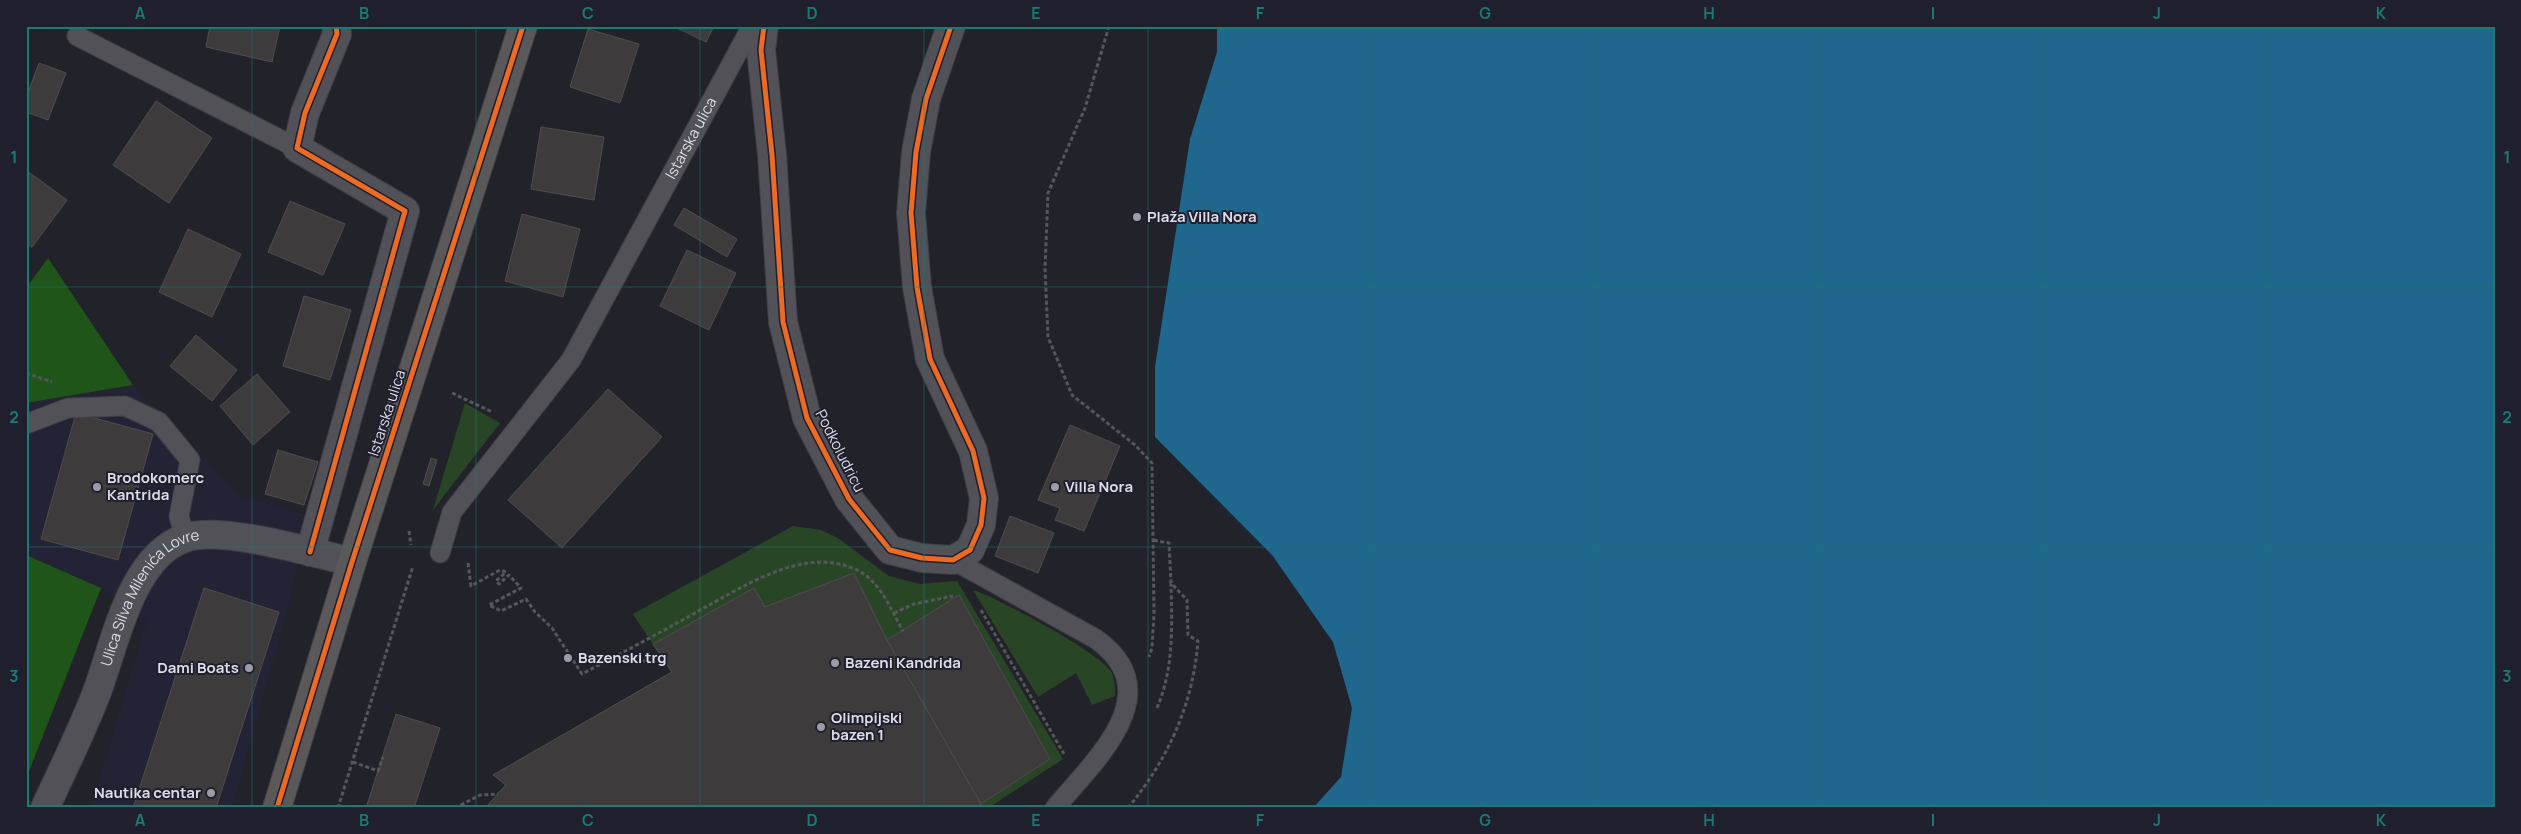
<svg xmlns="http://www.w3.org/2000/svg" width="2521" height="834" viewBox="0 0 2521 834" font-family="Manrope,sans-serif">
	<rect width="100%" height="100%" fill="#22222a"/>
	<polygon fill="#242336" points="133,385 242,497 308,515 291,597 232,808 91,808 147,620 101,588 26,555 26,403"/>
	<g fill="#284625">
		<polygon points="465,403 500,423 433,510"/>
		<polygon points="793,526 821,530 838,538 889,576 920,584 957,581 1063,759 988,808 485,808 505,785 493,775 671,672 633,614"/>
		<path d="M973,590C998,598 1101,653 1112,673C1115,680 1115,688 1115,696L1092,705L1076,673L1038,697Z"/>
	</g>
	<g fill="#1f5518">
		<polygon points="48,258 133,385 26,403 26,288"/>
		<polygon points="26,555 101,588 26,779"/>
	</g>
	<polygon fill="#1f678d" points="1217,26 2495,26 2495,808 1313,808 1341,777 1352,708 1333,642 1272,555 1155,437 1155,367 1190,139 1217,52"/>
	<g fill="#3d3b3c" stroke="#504d4e">
		<polygon points="210,26 280,26 272,62 206,47"/>
		<polygon points="673,26 714,26 706,42"/>
		<polygon points="588,29 639,44 620,103 570,87"/>
		<polygon points="39,63 66,73 48,120 26,112 26,98"/>
		<polygon points="156,101 212,138 169,203 113,165"/>
		<polygon points="541,127 604,137 594,200 531,189"/>
		<polygon points="26,170 67,200 32,247 26,243"/>
		<polygon points="290,201 345,224 323,275 268,252"/>
		<polygon points="684,208 737,239 727,257 674,225"/>
		<polygon points="522,214 580,229 563,297 505,281"/>
		<polygon points="188,229 241,254 212,317 159,292"/>
		<polygon points="687,250 736,273 709,330 660,306"/>
		<polygon points="304,296 351,310 330,380 283,366"/>
		<polygon points="196,335 237,370 212,401 170,366"/>
		<polygon points="257,374 290,412 253,445 220,406"/>
		<polygon points="608,389 662,437 562,548 508,500"/>
		<polygon points="76,413 153,434 118,560 41,539"/>
		<polygon points="1070,425 1120,446 1084,531 1055,520 1060,508 1038,500"/>
		<polygon points="278,450 318,462 304,505 265,494"/>
		<polygon points="431,458 437,460 429,486 423,484"/>
		<polygon points="1010,516 1054,533 1038,573 995,556"/>
		<polygon points="854,573 887,640 981,804 975,808 485,808 506,785 493,775 672,672 653,644 754,588 765,607"/>
		<polygon points="204,588 279,612 216,808 133,808"/>
		<polygon points="959,595 1050,759 981,804 887,640"/>
		<polygon points="396,714 440,728 414,808 366,808"/>
	</g>
	<g fill="none" stroke-linecap="round" stroke-linejoin="round">
		<g stroke="#3e3e45" stroke-width="21">
			<g id="service">
				<polyline points="77,36 297,148"/>
				<polyline points="26,424 68,408 125,406 159,422 190,460 179,516 185,538"/>
				<path id="s1" d="M440,553L452,512L571,360L752,26"/>
				<path d="M953,560L1096,639C1171,693 1095,760 1055,808"/>
			</g>
		</g>
		<g stroke="#3e3e45" stroke-width="30">
			<g id="minor">
				<polyline points="764,26 761,50 772,155 783,322 807,418 849,499 890,550 922,558 953,560 970,550 981,525 984,498 973,451 930,359 917,287 911,213 916,152 926,99 951,26"/>
				<polyline points="310,552 405,211 297,148 305,113 337,34 336,26"/>
				<path id="s2" d="M45,808C62,771 80,735 95,697C114,650 129,557 185,538C221,525 313,553 352,562"/>
			</g>
		</g>
		<g stroke="#3e3e45" stroke-width="30">
			<polyline id="primary" points="277,808 352,562 523,26"/>
		</g>
		<g stroke="#56565c" stroke-width="3" stroke-dasharray="4 2.5" stroke-linecap="butt">
			<polyline points="1109,26 1085,108 1048,193 1045,269 1048,337 1072,395 1135,445 1152,463 1154,613 1152,648 1149,657"/>
			<polyline points="26,373 52,382"/>
			<polyline points="452,393 492,412"/>
			<polyline points="409,531 411,545"/>
			<path d="M468,563L471,586L500,570L506,572L496,581L499,584L509,575L521,588L489,605L501,611L526,599L535,612L552,628L582,674L618,655C635,669 641,662 659,654"/>
			<polyline points="981,610 1064,754"/>
			<polyline points="894,613 914,604 953,596"/>
			<path d="M618,655C646,640 674,625 702,609C747,585 806,544 859,571C882,584 891,610 903,631"/>
			<path d="M1157,708C1174,668 1172,627 1171,584"/>
			<polyline points="353,762 378,771 383,757"/>
			<polyline points="338,808 413,566"/>
			<polyline points="455,808 480,795 498,794"/>
			<path d="M1128,808C1168,759 1193,705 1198,641L1188,635L1187,600L1171,583L1169,543L1152,540"/>
		</g>
		<use href="#service" stroke="#515157" stroke-width="19"/>
		<use href="#minor" stroke="#515157" stroke-width="28"/>
		<use href="#primary" stroke="#5b585a" stroke-width="28"/>
		<g stroke="#1f1f2e" stroke-width="8">
			<g id="cycleway">
				<polyline points="764,26 761,50 772,155 783,322 807,418 849,499 890,550 922,558 953,560 970,550 981,525 984,498 973,451 930,359 917,287 911,213 916,152 926,99 951,26"/>
				<polyline points="310,552 405,211 297,148 305,113 337,34 336,26"/>
				<polyline points="277,808 352,562 523,26"/>
			</g>
		</g>
		<use href="#cycleway" stroke="#ed6a23" stroke-width="5"/>
	</g>
	<path fill="none" stroke="#197b74" stroke-width="1" stroke-opacity="0.55" d="M252,26V808M476,26V808M700,26V808M924,26V808M1148,26V808M1373,26V808M1597,26V808M1821,26V808M2045,26V808M2269,26V808M26,287H2495M26,547H2495"/>
	<g fill="#9c9ca6" stroke="#1f1f2e" stroke-width="2">
		<circle cx="1137" cy="217" r="5"/>
		<circle cx="97" cy="487" r="5"/>
		<circle cx="1055" cy="487" r="5"/>
		<circle cx="568" cy="658" r="5"/>
		<circle cx="835" cy="663" r="5"/>
		<circle cx="249" cy="668" r="5"/>
		<circle cx="821" cy="727" r="5"/>
		<circle cx="211" cy="793" r="5"/>
	</g>
	<g text-anchor="middle" stroke-width="4" stroke-linejoin="round" paint-order="stroke">
		<g font-size="15" fill="#dddde8" stroke="#1f1f2e">
			<text dy="5" stroke="none"><textPath href="#s1" startOffset="488">Istarska ulica</textPath></text>
			<text transform="translate(387 413) rotate(-72)" y="5">Istarska ulica</text>
			<text transform="translate(840 451) rotate(63)" y="5">Podkoludricu</text>
			<text dy="5" stroke="none"><textPath href="#s2" startOffset="240">Ulica Silva Milenića Lovre</textPath></text>
		</g>
		<g font-size="15" font-weight="bold" fill="#dddde8" stroke="#1f1f2e" text-anchor="start">
			<text x="1147" y="222">Plaža Villa Nora</text>
			<text x="107" y="483">Brodokomerc<tspan x="107" dy="17">Kantrida</tspan></text>
			<text x="1065" y="492">Villa Nora</text>
			<text x="578" y="663">Bazenski trg</text>
			<text x="845" y="668">Bazeni Kandrida</text>
			<text x="239" y="673" text-anchor="end">Dami Boats</text>
			<text x="831" y="723">Olimpijski<tspan x="831" dy="17">bazen 1</tspan></text>
			<text x="201" y="798" text-anchor="end">Nautika centar</text>
		</g>
	</g>
	<rect width="2521" height="834" fill="none" stroke="#1f1f2e" stroke-width="55"/>
	<rect x="28" y="28" width="2466" height="778" fill="none" stroke="#197b74" stroke-width="2"/>
	<g font-size="16" text-anchor="middle" font-weight="bold" fill="#197b74">
		<text x="140" y="19">A</text>
		<text x="364" y="19">B</text>
		<text x="588" y="19">C</text>
		<text x="812" y="19">D</text>
		<text x="1036" y="19">E</text>
		<text x="1260" y="19">F</text>
		<text x="1485" y="19">G</text>
		<text x="1709" y="19">H</text>
		<text x="1933" y="19">I</text>
		<text x="2157" y="19">J</text>
		<text x="2381" y="19">K</text>
		<text x="14" y="163">1</text>
		<text x="2507" y="163">1</text>
		<text x="14" y="423">2</text>
		<text x="2507" y="423">2</text>
		<text x="14" y="682">3</text>
		<text x="2507" y="682">3</text>
		<text x="140" y="826">A</text>
		<text x="364" y="826">B</text>
		<text x="588" y="826">C</text>
		<text x="812" y="826">D</text>
		<text x="1036" y="826">E</text>
		<text x="1260" y="826">F</text>
		<text x="1485" y="826">G</text>
		<text x="1709" y="826">H</text>
		<text x="1933" y="826">I</text>
		<text x="2157" y="826">J</text>
		<text x="2381" y="826">K</text>
	</g>
</svg>
